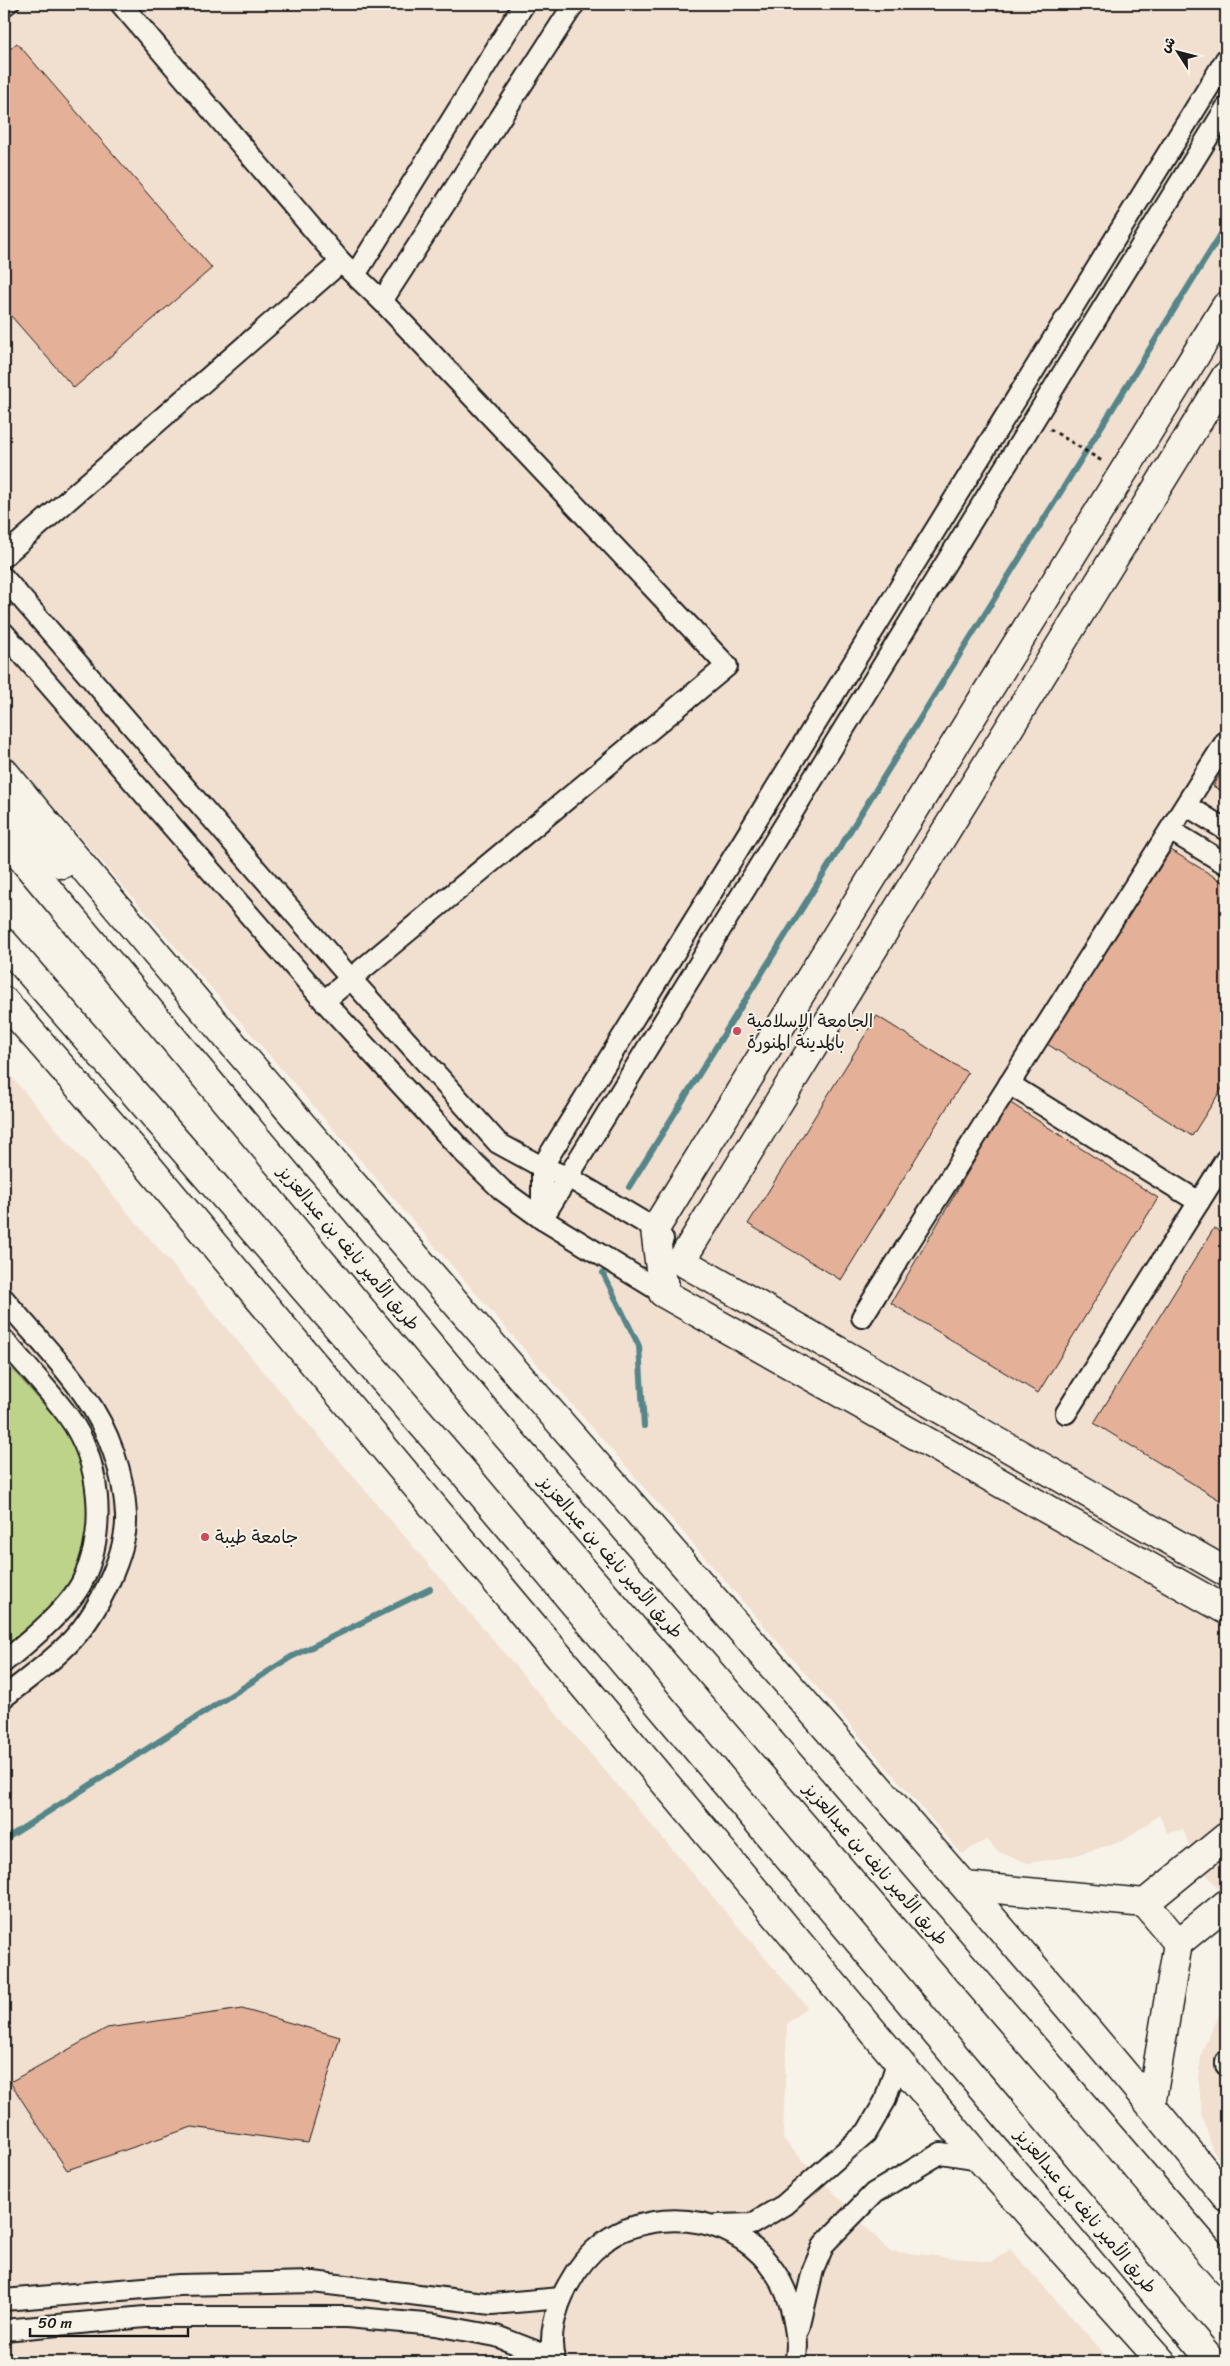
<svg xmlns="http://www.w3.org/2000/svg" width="1230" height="2366" viewBox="0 0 1230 2366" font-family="Sriracha,'Playpen Sans Arabic',sans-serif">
	<rect width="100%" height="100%" fill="#f7f3e8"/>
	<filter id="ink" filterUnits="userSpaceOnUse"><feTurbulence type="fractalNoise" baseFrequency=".02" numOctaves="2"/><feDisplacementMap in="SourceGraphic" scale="10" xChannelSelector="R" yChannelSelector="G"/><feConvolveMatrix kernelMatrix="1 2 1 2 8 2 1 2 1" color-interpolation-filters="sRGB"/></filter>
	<g filter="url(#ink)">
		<g fill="#f1dfd0">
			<polygon points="4,4 1226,4 1226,1898 1196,1862 1183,1830 1167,1833 1159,1815 1123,1841 1069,1857 1028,1863 998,1852 987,1839 962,1854 4,749"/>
			<polygon points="4,1068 807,2007 787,2024 783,2139 889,2251 992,2262 1010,2249 1112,2362 4,2362"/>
			<polygon points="1226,2001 1226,2170 1212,2149 1202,2113 1198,2077 1202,2051"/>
		</g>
		<polygon fill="#bdd389" stroke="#6c7852" points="4,1360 61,1424 78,1454 88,1490 86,1541 79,1573 55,1605 4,1646"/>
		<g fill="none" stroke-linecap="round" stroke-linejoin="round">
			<g stroke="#558689" stroke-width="6">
				<polyline points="629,1187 1226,226"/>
				<polyline points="603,1273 639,1346 644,1426"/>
				<polyline points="4,1840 291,1657 430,1589"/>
			</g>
		</g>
		<g fill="#e4b097" stroke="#1c1c1c">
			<polygon points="17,43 212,268 74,388 4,308 4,54"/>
			<polygon points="1226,765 1226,794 1213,786"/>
			<polygon points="1171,850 1226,884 1226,1082 1192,1136 1047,1044"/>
			<polygon points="877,1016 968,1073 841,1280 748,1224"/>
			<polygon points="1009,1102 1158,1198 1038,1393 891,1303"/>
			<polygon points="1214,1228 1226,1235 1226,1504 1094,1423"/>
			<polygon points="242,2009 340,2037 308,2143 192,2127 67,2170 10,2082 107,2028"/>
		</g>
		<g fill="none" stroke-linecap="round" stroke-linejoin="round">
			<g stroke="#1c1c1c" stroke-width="14">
				<polyline id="lane" points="4,12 14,4"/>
			</g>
			<g stroke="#1c1c1c" stroke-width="24">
				<g id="street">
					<polyline points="121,4 341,262 382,301 727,666 324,1001"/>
					<polyline points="1226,59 542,1167 542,1219 1226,108"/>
					<polyline points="355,275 524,4"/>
					<polyline points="382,301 574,4"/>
					<polyline points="4,556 341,262"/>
					<polyline points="4,578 351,979 498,1143 542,1167 568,1177 655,1229 663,1239"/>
					<polyline points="4,633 324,1001 464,1153 502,1190 542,1219 663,1293 668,1283"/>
					<polyline points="1186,805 1226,830"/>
					<polyline points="1170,830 1226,864"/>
					<polyline points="1009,1084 1199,1202"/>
					<path d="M4,1299C30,1331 61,1361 84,1395C109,1430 124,1473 126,1515C128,1552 98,1612 73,1639C53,1661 27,1679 4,1697"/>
					<polyline points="862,1317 1226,741"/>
					<path d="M4,1340C25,1365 49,1390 68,1416C101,1461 107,1530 83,1580C70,1608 28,1642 4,1662"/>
					<polyline points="1066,1413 1226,1159"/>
					<polyline points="1226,2061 1226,2065"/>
					<polyline points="717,2225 752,2224 784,2205 867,2132 885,2101 898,2059"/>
					<polyline points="4,2300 179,2285 313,2282 492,2304 561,2298"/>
					<polyline points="799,2329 813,2270 824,2244 874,2193 941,2153 980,2159"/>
					<polyline points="4,2330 145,2317 347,2317 435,2325 496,2336 553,2358"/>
					<path d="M555,2362C547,2338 556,2306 568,2285C577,2268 588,2254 604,2242C617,2231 636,2225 653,2222C718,2211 781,2250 793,2317C796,2332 799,2347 795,2362"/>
				</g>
			</g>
			<g stroke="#1c1c1c" stroke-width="31">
				<g id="secondary">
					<polyline points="1226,306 655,1229 663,1293 1226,1610"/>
					<polyline points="1226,376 681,1261 1226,1572"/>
					<path d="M4,772C248,1067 502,1356 754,1645C913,1827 1074,2009 1226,2197"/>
					<polyline points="4,811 62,864"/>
					<polyline points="4,1001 148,1166 980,2159 1162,2362"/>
					<polyline points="965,1886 1145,1903 1226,1837"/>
					<polyline points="1145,1903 1178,1943"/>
					<polyline points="1151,2105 1178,1943 1226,1904"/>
				</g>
			</g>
			<g stroke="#1c1c1c" stroke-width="31">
				<g id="highway">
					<polyline points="4,837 492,1419 1226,2271"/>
					<polyline points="4,943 454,1461 1213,2362"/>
				</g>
			</g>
			<polyline stroke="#1c1c1c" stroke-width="3" stroke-dasharray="4 4" stroke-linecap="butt" points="1050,429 1102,461"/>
			<use href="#lane" stroke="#f7f3e8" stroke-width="10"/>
			<use href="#street" stroke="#f7f3e8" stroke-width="20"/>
			<use href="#secondary" stroke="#f7f3e8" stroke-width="28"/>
			<use href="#highway" stroke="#f7f3e8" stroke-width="28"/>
		</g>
	</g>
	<g fill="#d1495b" stroke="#f7f3e8" stroke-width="2">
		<circle cx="737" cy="1031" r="5"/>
		<circle cx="205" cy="1537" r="5"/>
	</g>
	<g text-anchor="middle" stroke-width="4" stroke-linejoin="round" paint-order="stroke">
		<g font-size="18" fill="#1c1c1c" stroke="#f7f3e8" text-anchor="start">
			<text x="747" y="1027">الجامعة الإسلامية<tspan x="747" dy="21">بالمدينة المنورة</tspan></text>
			<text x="215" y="1543">جامعة طيبة</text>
		</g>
		<g font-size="18" fill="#1c1c1c" stroke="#f7f3e8">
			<text transform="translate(349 1248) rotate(50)" y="6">طريق الأمير نايف بن عبدالعزيز</text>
			<text transform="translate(611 1557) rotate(49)" y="6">طريق الأمير نايف بن عبدالعزيز</text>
			<text transform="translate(876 1864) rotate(49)" y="6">طريق الأمير نايف بن عبدالعزيز</text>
			<text transform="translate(1086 2211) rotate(50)" y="6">طريق الأمير نايف بن عبدالعزيز</text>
		</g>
	</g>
	<rect width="1230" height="2366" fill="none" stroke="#f7f3e8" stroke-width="20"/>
	<rect x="10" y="10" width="1210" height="2346" fill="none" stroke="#1c1c1c" stroke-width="2" filter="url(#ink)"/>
	<g transform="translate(1178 52) rotate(306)" stroke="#f7f3e8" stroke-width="4" paint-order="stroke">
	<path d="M0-4L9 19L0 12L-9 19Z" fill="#1c1c1c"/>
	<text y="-8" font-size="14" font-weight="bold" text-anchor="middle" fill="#1c1c1c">ش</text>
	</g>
	<path d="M30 2328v8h158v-8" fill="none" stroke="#1c1c1c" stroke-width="2.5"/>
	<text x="38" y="2328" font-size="15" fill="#1c1c1c" stroke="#f7f3e8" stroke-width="4" paint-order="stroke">50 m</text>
</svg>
